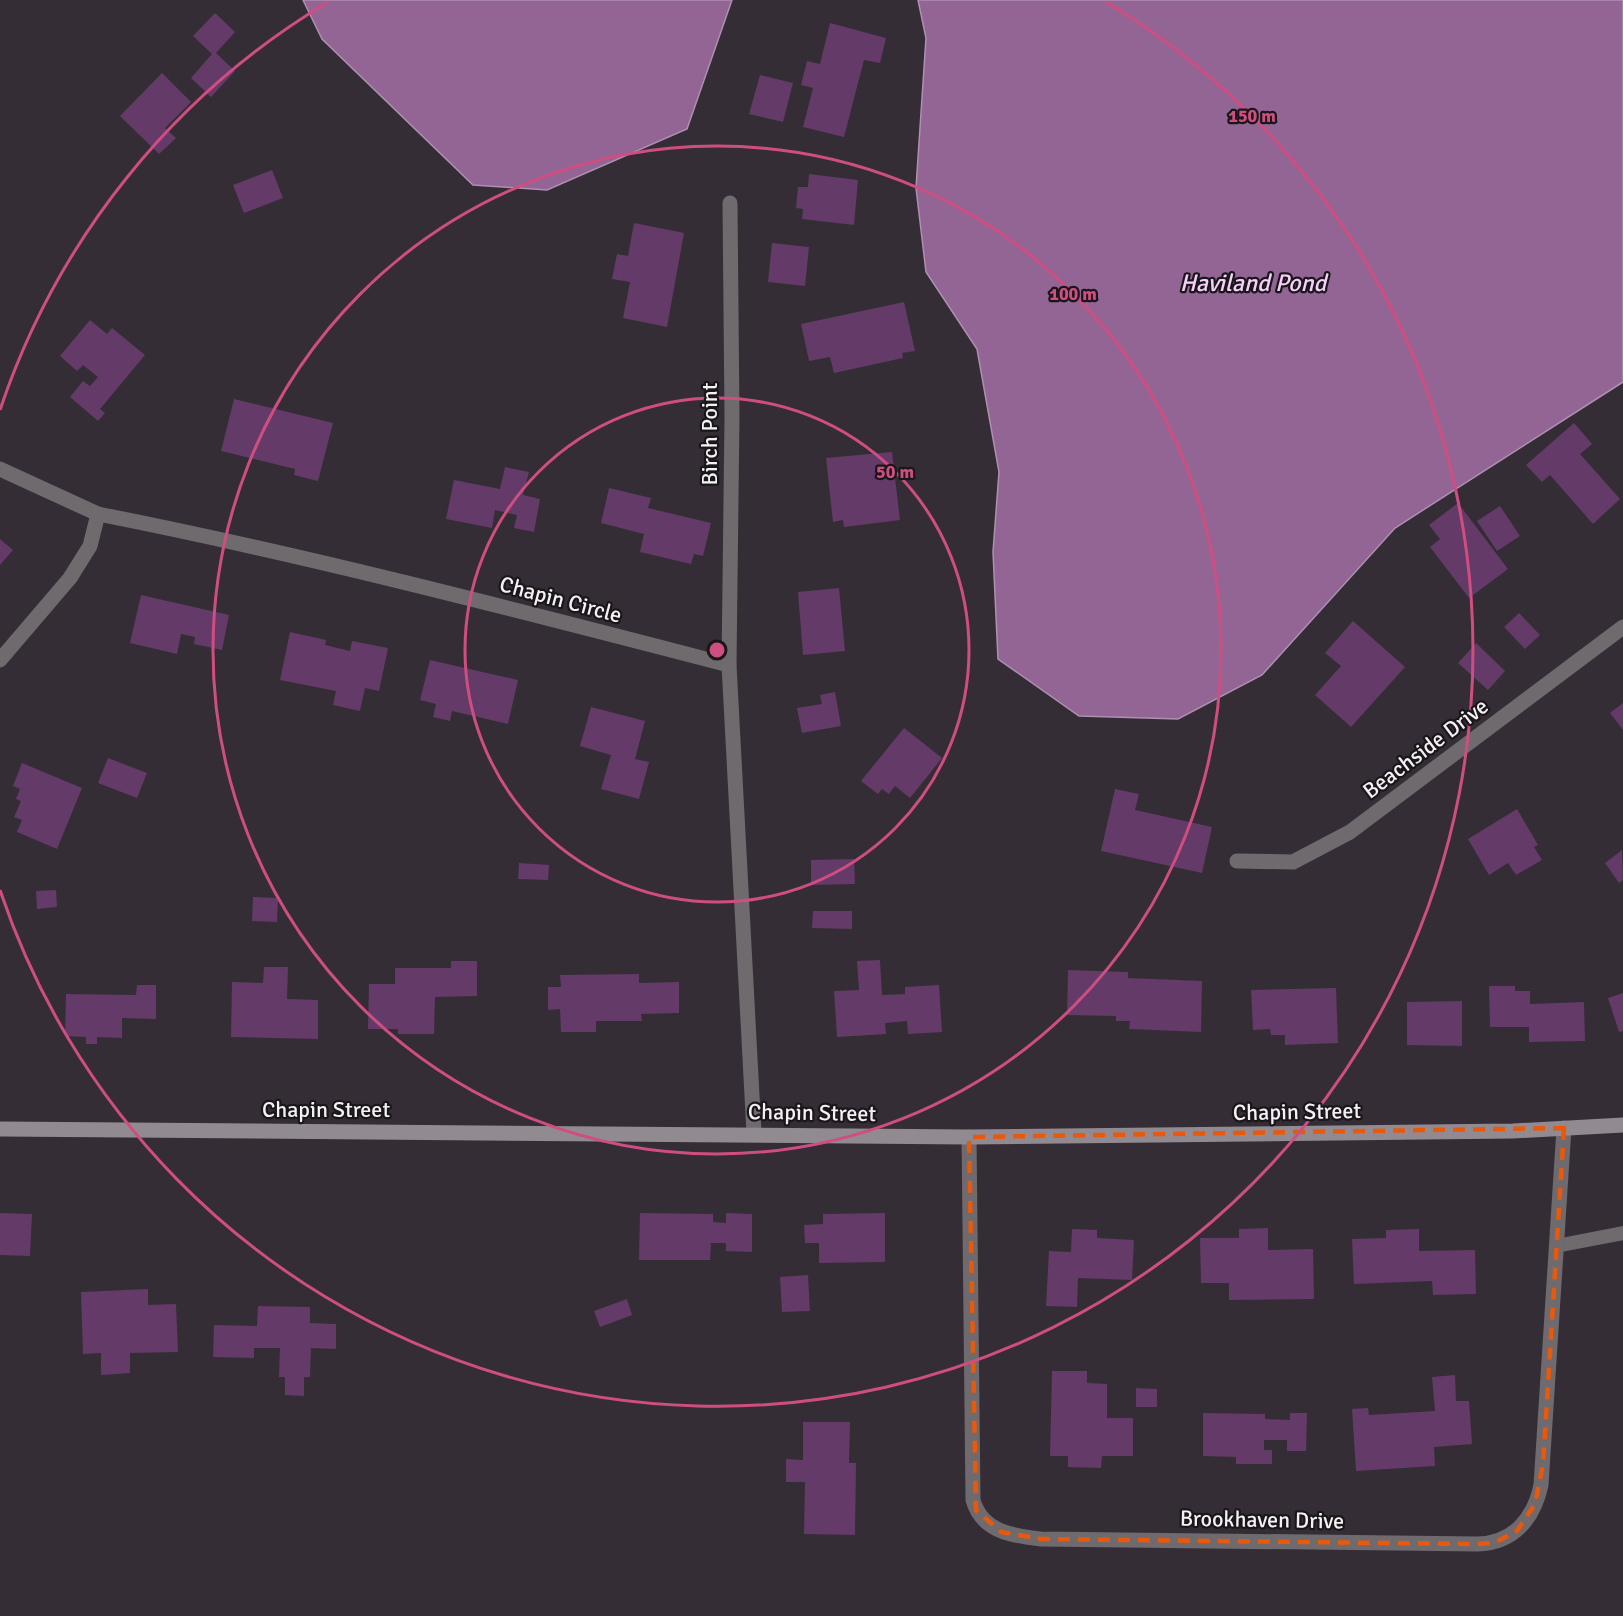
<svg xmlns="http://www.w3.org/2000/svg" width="1623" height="1616" viewBox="0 0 1623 1616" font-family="Signika,sans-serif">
	<rect width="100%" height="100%" fill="#342d35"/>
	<g fill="#926595" stroke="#b08fb2" stroke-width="1.5">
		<polygon points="303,0 732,0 687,129 547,190 473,185 322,39"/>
		<polygon points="918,0 1623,0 1623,382 1395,528 1262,675 1178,719 1079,716 998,659 993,552 999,472 977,349 926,272 916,188 926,38"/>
	</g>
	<g fill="#643a68">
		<polygon points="215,13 235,32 216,53 235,71 211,97 191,78 212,54 193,36"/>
		<polygon points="830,23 886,38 880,63 864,60 844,137 803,127 813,88 801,85 807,61 820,64"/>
		<polygon points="162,73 191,102 165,128 176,138 159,154 120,116"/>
		<polygon points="760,75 793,83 783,122 749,114"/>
		<polygon points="272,170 283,198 244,213 233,185"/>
		<polygon points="809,174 858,180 854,225 802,219 803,209 796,208 798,187 808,187"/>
		<polygon points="634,223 684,233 667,327 623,318 630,282 612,279 617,254 628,256"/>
		<polygon points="772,243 809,247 805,286 768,282"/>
		<polygon points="904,302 915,351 902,353 903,358 834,373 830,357 809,361 801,324"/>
		<polygon points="90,320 107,334 112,328 145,355 100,409 105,413 98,421 70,397 83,381 90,386 98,377 83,365 77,371 60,356"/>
		<polygon points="234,399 333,423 318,481 294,475 295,469 221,451"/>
		<polygon points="1574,423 1592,444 1580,454 1620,499 1593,524 1550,475 1542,482 1526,465"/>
		<polygon points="892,452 900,520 844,527 843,520 833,522 826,458"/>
		<polygon points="505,467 529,472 523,495 540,499 534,532 514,528 517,515 495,510 492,528 446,519 454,480 500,489"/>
		<polygon points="609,488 651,498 648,508 711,523 703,556 694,554 691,564 640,552 644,534 601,523"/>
		<polygon points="1458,503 1508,569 1469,598 1430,547 1440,539 1429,525"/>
		<polygon points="1500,506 1520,536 1497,551 1477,521"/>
		<polygon points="0,539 13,550 0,565"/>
		<polygon points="839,588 845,651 803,655 798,592"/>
		<polygon points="141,595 229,615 222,650 194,644 195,637 181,634 177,654 130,643"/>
		<polygon points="1519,613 1540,635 1525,649 1504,627"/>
		<polygon points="1353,621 1405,667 1351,727 1315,695 1341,666 1325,653"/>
		<polygon points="290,632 326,640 325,645 350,651 352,641 388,648 379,691 365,688 360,711 333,705 336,691 280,680"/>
		<polygon points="1476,643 1505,671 1488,690 1458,663"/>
		<polygon points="430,660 518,680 508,724 452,711 450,721 433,717 436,704 420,700"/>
		<polygon points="835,692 841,726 802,733 797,708 822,704 820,695"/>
		<polygon points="1623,703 1623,730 1610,713"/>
		<polygon points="591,707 645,721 635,759 649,762 639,799 601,789 611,755 580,746"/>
		<polygon points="904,728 942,758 910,798 895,786 889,794 882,789 878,794 861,781"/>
		<polygon points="108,758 147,773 137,798 98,783"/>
		<polygon points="22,763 82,788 57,849 17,832 22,820 14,817 21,801 16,799 20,789 13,786"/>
		<polygon points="1115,789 1139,794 1135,810 1212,827 1202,873 1101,851"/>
		<polygon points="1517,809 1538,845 1534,847 1542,860 1516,875 1508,863 1489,875 1468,839"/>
		<polygon points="1622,850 1623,880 1619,883 1605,863"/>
		<polygon points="854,859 855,884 811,885 811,860"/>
		<polygon points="519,863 549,865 548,880 518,879"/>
		<polygon points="56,890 57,907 37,909 36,891"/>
		<polygon points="253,897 278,898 277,922 252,921"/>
		<polygon points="813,911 852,911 852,929 812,928"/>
		<polygon points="880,960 882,995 905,994 905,987 939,985 942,1032 908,1034 907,1021 885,1023 886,1034 837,1037 834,991 859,990 857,961"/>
		<polygon points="451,961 477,961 477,996 435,997 434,1034 398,1034 398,1029 368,1029 369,984 395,984 395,968 451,968"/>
		<polygon points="264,967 288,967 287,999 318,1000 318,1039 231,1037 232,982 263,983"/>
		<polygon points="1068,970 1128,972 1128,978 1202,981 1201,1032 1129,1029 1130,1021 1116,1021 1116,1016 1067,1015"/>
		<polygon points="639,974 639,983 679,982 679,1013 641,1014 642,1021 596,1021 596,1032 561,1032 560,1009 548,1010 548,987 561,987 560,975"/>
		<polygon points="137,985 156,985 156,1019 122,1018 122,1038 97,1037 97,1044 86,1044 86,1037 65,1036 66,994 136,995"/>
		<polygon points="1489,986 1515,986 1515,991 1530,991 1530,1004 1584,1002 1585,1041 1529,1042 1529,1027 1490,1027"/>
		<polygon points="1336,988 1338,1043 1285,1045 1285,1035 1271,1035 1270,1029 1253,1030 1251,990"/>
		<polygon points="1623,993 1623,1031 1619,1032 1608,998"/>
		<polygon points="1462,1001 1462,1046 1407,1045 1407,1002"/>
		<polygon points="0,1213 32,1214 30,1256 0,1255"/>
		<polygon points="640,1213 713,1214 713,1222 726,1223 726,1213 752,1214 752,1252 726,1251 726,1243 711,1243 710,1260 639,1260"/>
		<polygon points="885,1213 885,1262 819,1263 819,1243 805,1243 804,1225 823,1224 823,1214"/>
		<polygon points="1268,1228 1268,1250 1313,1249 1314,1299 1229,1300 1229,1283 1201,1283 1200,1238 1239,1238 1239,1229"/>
		<polygon points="1072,1229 1097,1230 1097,1238 1134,1240 1132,1280 1078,1278 1077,1307 1046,1306 1049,1251 1071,1252"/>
		<polygon points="1419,1229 1419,1251 1475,1250 1476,1294 1433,1295 1432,1281 1354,1284 1352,1239 1386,1238 1386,1230"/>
		<polygon points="808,1275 810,1311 782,1312 780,1277"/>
		<polygon points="148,1289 148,1305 176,1304 178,1352 130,1353 130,1373 101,1375 101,1353 83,1354 81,1292"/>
		<polygon points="627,1299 632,1315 600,1327 594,1311"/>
		<polygon points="258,1306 310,1307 310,1323 336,1324 336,1349 311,1348 310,1377 304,1377 304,1396 285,1395 285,1377 279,1377 280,1348 254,1348 254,1358 213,1357 214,1325 257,1326"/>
		<polygon points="1052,1371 1087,1371 1087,1383 1107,1384 1107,1418 1133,1418 1133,1456 1102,1456 1101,1468 1068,1467 1068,1456 1050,1456"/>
		<polygon points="1455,1375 1456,1401 1469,1401 1472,1444 1434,1447 1435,1466 1356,1471 1352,1409 1368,1408 1369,1415 1435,1411 1432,1377"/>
		<polygon points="1136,1388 1157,1389 1157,1407 1136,1407"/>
		<polygon points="1203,1413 1265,1414 1265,1419 1290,1420 1290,1413 1307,1413 1306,1451 1287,1451 1287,1440 1264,1440 1264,1450 1272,1450 1272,1464 1236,1464 1236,1457 1203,1456"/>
		<polygon points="803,1422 850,1422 849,1463 856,1463 855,1535 804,1534 805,1482 786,1482 786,1459 803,1460"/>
	</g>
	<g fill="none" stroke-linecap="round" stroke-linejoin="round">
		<polyline stroke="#6e6a6e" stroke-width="14" points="1556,1246 1623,1233"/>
		<g stroke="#6e6a6e" stroke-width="15">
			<polyline points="0,469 98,514"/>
			<path d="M0,660L70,578L90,546L98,514C311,556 520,611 729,665L754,1133"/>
			<polyline points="729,665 732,417 730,203"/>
			<polyline points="1237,861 1293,862 1350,832 1623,627"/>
			<path d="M969,1137L973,1500C982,1532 1013,1536 1041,1539L1478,1544C1514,1543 1534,1518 1541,1485L1564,1128"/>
		</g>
		<polyline stroke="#918b91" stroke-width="15" points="0,1129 969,1137 1513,1131 1623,1125"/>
	</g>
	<path fill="none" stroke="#e8590c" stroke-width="4.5" stroke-dasharray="12 8" stroke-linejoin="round" d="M1564,1128L1543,1464L1535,1504L1517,1531L1494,1543L1478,1544L1041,1539L1001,1532L976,1510L969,1137Z"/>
	<g fill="none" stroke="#cf4e82" stroke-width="3">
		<circle cx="717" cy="650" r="252"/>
		<circle cx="717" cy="650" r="504"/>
		<path d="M0 410A756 756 0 0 1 328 2M1106 2A756 756 0 1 1 0 890"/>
	</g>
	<g text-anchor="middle" stroke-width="4.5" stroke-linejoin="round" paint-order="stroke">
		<g font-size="22" fill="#f5f0f5" stroke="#1a171a">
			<text transform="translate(709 434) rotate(-90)" y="8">Birch Point</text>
			<text transform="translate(561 599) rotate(15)" y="8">Chapin Circle</text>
			<text transform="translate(1425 748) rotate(-37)" y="8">Beachside Drive</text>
			<text x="326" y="1117">Chapin Street</text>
			<text transform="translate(1297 1111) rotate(-1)" y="8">Chapin Street</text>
			<text transform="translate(812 1112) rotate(1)" y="8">Chapin Street</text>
			<text transform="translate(1262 1519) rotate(1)" y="8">Brookhaven Drive</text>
		</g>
		<g font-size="24" font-style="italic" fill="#f8cffa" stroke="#1a171a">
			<text x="1253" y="291">Haviland Pond</text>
		</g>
	</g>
	<circle cx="717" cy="650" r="9" fill="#cf4e82" stroke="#1a171a" stroke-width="3"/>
	<g font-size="18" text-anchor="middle" font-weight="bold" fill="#cf4e82" stroke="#1a171a" stroke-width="4.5" stroke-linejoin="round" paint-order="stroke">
		<text x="1252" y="122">150 m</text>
		<text x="1073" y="300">100 m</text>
		<text x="895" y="478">50 m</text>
	</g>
</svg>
